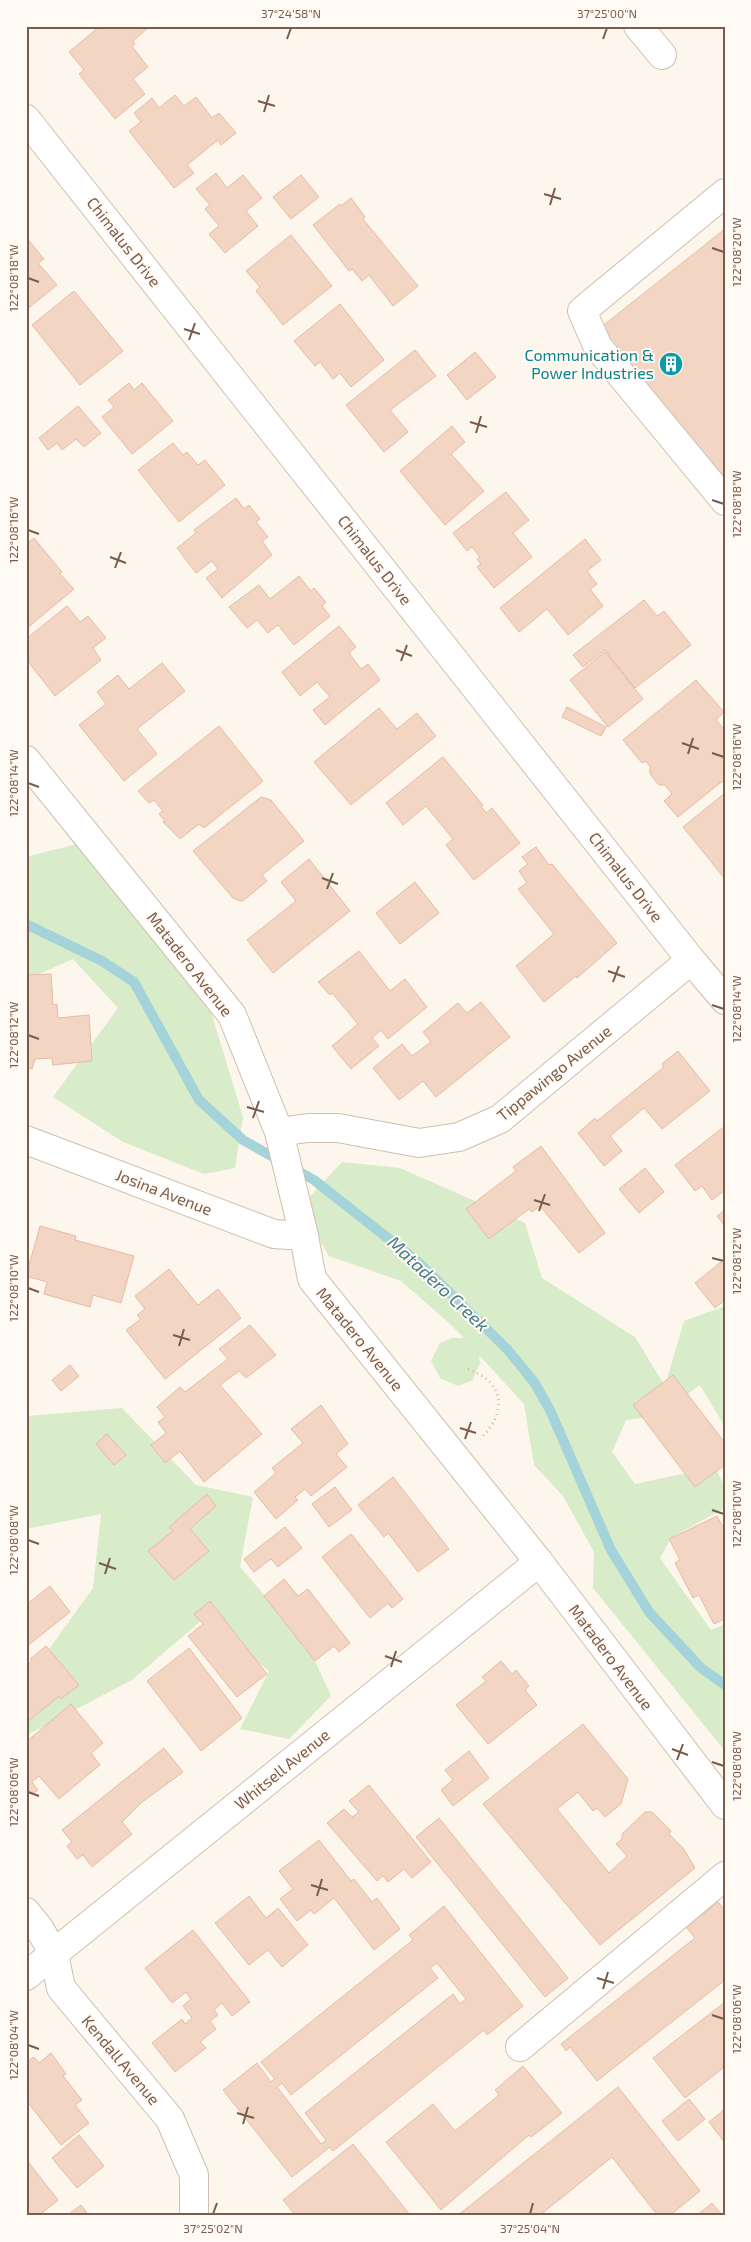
<svg xmlns="http://www.w3.org/2000/svg" width="751" height="2242" viewBox="0 0 751 2242" font-family="'Exo 2',sans-serif">
	<rect width="100%" height="100%" fill="#fdf6ec"/>
	<g fill="#d8ecc9">
		<polygon points="77,844 209,1005 243,1117 235,1168 204,1174 123,1142 53,1097 118,1008 73,959 26,980 26,857"/>
		<polygon points="342,1162 400,1168 525,1223 542,1278 635,1337 665,1386 684,1321 725,1306 725,1427 700,1385 657,1416 626,1420 612,1452 635,1484 715,1467 725,1487 725,1508 672,1537 660,1558 711,1630 725,1624 725,1751 593,1588 594,1552 563,1496 534,1465 524,1404 479,1355 480,1363 473,1380 458,1386 440,1378 431,1361 440,1343 452,1338 464,1338 449,1323 401,1281 329,1256 300,1207"/>
		<polygon points="122,1408 196,1485 253,1497 240,1567 308,1646 331,1696 289,1739 240,1729 269,1671 202,1620 132,1680 27,1735 26,1681 93,1588 101,1514 26,1529 26,1416"/>
	</g>
	<g fill="none" stroke-linecap="round" stroke-linejoin="round">
		<polyline stroke="#a5d3da" stroke-width="10" points="26,924 102,961 134,982 199,1100 243,1140 314,1180 418,1262 507,1349 534,1382 550,1410 611,1550 649,1612 701,1668 725,1685"/>
	</g>
	<g fill="#f3d5c3" stroke="#e6bba3" fill-rule="evenodd">
		<polygon points="100,26 150,26 133,41 135,44 132,46 148,67 133,79 145,94 115,119 79,74 84,70 69,52"/>
		<polygon points="175,95 184,106 196,97 212,118 219,113 236,133 221,145 218,140 187,165 194,173 174,188 129,131 141,122 134,113 152,98 159,108"/>
		<polygon points="216,173 227,188 243,175 262,198 246,211 258,226 225,253 209,234 219,226 205,209 210,205 196,189"/>
		<polygon points="301,175 319,197 291,219 273,197"/>
		<polygon points="351,198 365,217 363,219 418,286 393,306 369,275 362,281 352,269 349,271 313,225 340,204 341,206"/>
		<polygon points="725,229 725,486 600,328"/>
		<polygon points="291,235 332,286 283,325 256,291 260,287 246,271"/>
		<polygon points="26,237 44,259 38,263 57,285 26,310"/>
		<polygon points="74,291 123,351 80,385 32,325"/>
		<polygon points="340,304 384,360 351,387 340,373 333,379 320,362 315,366 294,341"/>
		<polygon points="415,350 436,376 390,410 408,432 384,452 346,405"/>
		<polygon points="475,352 496,377 467,400 447,375"/>
		<polygon points="129,383 134,390 142,383 173,421 132,454 102,417 114,407 108,400"/>
		<polygon points="78,406 101,433 84,447 76,439 62,450 57,443 48,450 39,438"/>
		<polygon points="452,426 465,442 451,454 484,491 445,525 400,471"/>
		<polygon points="173,443 183,455 187,452 198,465 205,460 225,485 179,522 138,470"/>
		<polygon points="506,492 529,520 513,533 532,557 494,588 477,567 481,564 477,559 480,557 472,547 467,551 453,533"/>
		<polygon points="236,498 244,509 249,505 260,519 256,522 268,537 262,541 272,555 222,598 206,578 218,569 212,561 196,573 177,548 196,533 194,530"/>
		<polygon points="34,538 62,572 60,574 74,589 26,629 26,544"/>
		<polygon points="585,539 601,560 587,571 597,584 590,589 603,606 568,635 547,609 519,632 500,608"/>
		<polygon points="299,576 311,591 314,588 326,602 322,606 330,616 294,645 278,625 268,633 257,620 247,628 229,607 259,585 270,599"/>
		<polygon points="644,600 657,616 664,611 691,645 635,688 605,650 583,667 573,655"/>
		<polygon points="67,606 80,622 88,616 106,638 93,648 101,660 55,696 26,659 26,639"/>
		<polygon points="339,626 356,647 349,653 361,669 368,664 380,680 325,725 313,710 330,697 317,682 300,696 282,672"/>
		<polygon points="605,652 643,699 608,727 570,680"/>
		<polygon points="162,663 185,691 137,729 157,754 124,781 79,725 106,704 97,692 118,675 129,689"/>
		<polygon points="696,680 724,712 716,720 725,730 725,779 678,817 664,801 672,794 665,785 659,785 650,774 650,767 646,761 642,763 623,740"/>
		<polygon points="567,707 606,727 601,736 562,717"/>
		<polygon points="379,708 397,729 417,713 436,736 351,805 314,762"/>
		<polygon points="219,726 263,781 204,828 199,824 180,839 163,822 165,821 159,814 163,811 154,800 149,803 138,791"/>
		<polygon points="443,757 483,805 481,806 486,813 492,808 520,843 474,880 446,845 453,839 426,806 403,825 386,803"/>
		<polygon points="725,793 725,879 683,827"/>
		<polygon points="261,797 271,800 304,841 262,875 267,881 243,901 240,901 233,898 193,851"/>
		<polygon points="536,847 549,865 552,864 617,943 577,978 576,976 544,1002 516,966 554,934 518,889 527,883 519,871 528,864 522,857"/>
		<polygon points="309,859 350,911 273,973 247,940 296,901 281,882"/>
		<polygon points="415,882 439,913 400,944 376,913"/>
		<polygon points="359,951 390,991 405,979 427,1007 388,1039 381,1030 372,1038 379,1046 351,1069 332,1046 358,1024 332,993 330,995 318,982"/>
		<polygon points="51,974 53,1005 57,1004 58,1018 89,1015 92,1061 53,1065 52,1058 35,1059 32,1069 26,1067 26,975"/>
		<polygon points="481,1002 510,1037 436,1097 423,1081 399,1100 373,1068 402,1044 412,1056 431,1042 423,1032 458,1003 467,1013"/>
		<polygon points="678,1051 710,1091 662,1129 644,1108 610,1136 622,1151 604,1166 578,1133 595,1118 597,1121 664,1067 662,1064"/>
		<polygon points="725,1126 725,1190 712,1200 702,1186 695,1191 675,1165"/>
		<polygon points="541,1146 605,1233 579,1253 540,1206 532,1212 529,1209 489,1239 466,1209 516,1171 513,1167"/>
		<polygon points="645,1168 664,1192 639,1213 619,1189"/>
		<polygon points="725,1210 725,1226 717,1216"/>
		<polygon points="40,1226 76,1236 75,1240 134,1256 121,1303 93,1295 90,1307 44,1294 47,1282 26,1276"/>
		<polygon points="721,1262 725,1267 725,1300 715,1308 695,1283"/>
		<polygon points="169,1269 198,1305 218,1289 241,1318 165,1379 126,1330 141,1319 137,1315 145,1309 135,1296"/>
		<polygon points="250,1325 276,1355 246,1378 239,1371 220,1385 262,1434 204,1482 180,1451 165,1463 151,1445 166,1433 158,1422 165,1417 157,1407 180,1387 185,1392 228,1359 219,1349"/>
		<polygon points="70,1365 79,1376 61,1391 52,1380"/>
		<polygon points="673,1375 725,1443 725,1465 695,1487 633,1405"/>
		<polygon points="321,1405 348,1444 336,1454 347,1467 311,1496 305,1489 295,1497 298,1500 276,1519 254,1492 276,1473 272,1468 303,1443 291,1429"/>
		<polygon points="107,1434 126,1455 114,1465 96,1444"/>
		<polygon points="393,1477 449,1549 418,1572 388,1533 384,1537 358,1505"/>
		<polygon points="335,1487 352,1510 329,1527 312,1504"/>
		<polygon points="207,1494 216,1506 190,1529 209,1551 174,1580 148,1551 173,1531 169,1527"/>
		<polygon points="717,1516 725,1531 725,1619 714,1624 699,1595 693,1598 675,1563 680,1560 669,1539"/>
		<polygon points="285,1527 302,1548 278,1567 271,1559 254,1572 244,1559"/>
		<polygon points="351,1534 403,1599 392,1608 388,1603 370,1618 322,1557"/>
		<polygon points="284,1579 298,1596 308,1589 350,1643 339,1652 334,1646 315,1661 264,1596"/>
		<polygon points="50,1586 70,1612 26,1647 26,1605"/>
		<polygon points="210,1601 267,1674 237,1697 188,1636 203,1624 194,1614"/>
		<polygon points="46,1646 79,1685 61,1699 59,1696 26,1723 26,1666 32,1661 30,1659"/>
		<polygon points="189,1648 242,1718 201,1751 147,1681"/>
		<polygon points="501,1661 512,1674 516,1670 529,1686 525,1690 537,1705 488,1744 456,1705 486,1681 482,1677"/>
		<polygon points="71,1704 103,1743 91,1753 100,1765 59,1799 39,1776 32,1782 38,1790 32,1794 26,1787 26,1742"/>
		<polygon points="583,1724 628,1779 621,1804 605,1817 597,1808 593,1811 578,1792 557,1809 609,1873 627,1856 616,1844 622,1839 622,1834 645,1812 652,1812 671,1831 669,1834 683,1848 695,1868 600,1945 483,1804"/>
		<polygon points="164,1748 183,1772 141,1803 122,1822 132,1834 92,1867 83,1855 77,1859 67,1846 72,1842 62,1830"/>
		<polygon points="469,1751 489,1778 453,1806 441,1790 453,1780 445,1770"/>
		<polygon points="369,1785 431,1862 412,1878 404,1869 388,1882 383,1876 377,1881 327,1823 344,1809 352,1817 359,1812 349,1801"/>
		<polygon points="439,1818 568,1978 545,1997 416,1837"/>
		<polygon points="319,1840 351,1881 354,1879 372,1902 377,1898 400,1929 374,1950 334,1898 314,1914 311,1910 297,1921 280,1899 293,1889 279,1871"/>
		<polygon points="249,1896 266,1918 278,1908 308,1945 282,1967 268,1950 249,1965 215,1923"/>
		<polygon points="718,1902 725,1910 725,1980 597,2081 570,2047 566,2051 561,2044 695,1938 686,1927"/>
		<path d="M444,1906L523,2006L487,2035L484,2030L333,2151L330,2147L292,2177L223,2090L257,2063L271,2082L275,2079L261,2062L413,1940L409,1935ZM437,1963L466,1999L460,2004L453,1994L305,2113L326,2140L321,2144L277,2087L282,2083L291,2095L438,1978L430,1968Z"/>
		<polygon points="193,1930 250,2002 232,2016 222,2003 214,2010 218,2015 210,2021 216,2029 200,2042 206,2048 175,2072 152,2043 182,2019 185,2024 192,2018 183,2006 191,1999 186,1992 172,2003 145,1968"/>
		<polygon points="725,2002 725,2063 722,2066 723,2068 685,2098 653,2058"/>
		<polygon points="51,2053 66,2074 63,2076 82,2100 75,2105 89,2123 61,2145 26,2100 26,2062 34,2057 39,2063"/>
		<polygon points="523,2066 562,2113 531,2137 529,2135 441,2210 386,2142 433,2104 455,2131 499,2095 495,2090"/>
		<polygon points="618,2087 700,2191 669,2216 658,2216 612,2157 539,2216 457,2216"/>
		<polygon points="689,2099 705,2119 678,2141 662,2121"/>
		<polygon points="725,2109 725,2143 709,2122"/>
		<polygon points="79,2135 104,2166 77,2188 52,2158"/>
		<polygon points="353,2144 411,2216 296,2216 283,2200"/>
		<polygon points="26,2159 58,2200 38,2216 26,2216"/>
		<polygon points="712,2203 723,2216 696,2216"/>
		<polygon points="81,2205 89,2216 66,2216"/>
	</g>
	<g fill="none" stroke-linecap="round" stroke-linejoin="round">
		<g stroke="#d1beb0" stroke-width="30">
			<g id="minor">
				<polyline points="638,26 662,55"/>
				<polyline points="26,119 691,960 725,1000"/>
				<polyline points="725,193 582,311 598,347 725,501"/>
				<polyline points="26,760 232,1015 279,1132 304,1236 312,1279 539,1562 725,1805"/>
				<polyline points="279,1132 308,1128 338,1128 419,1143 459,1137 500,1119 691,960"/>
				<polyline points="26,1140 274,1234 304,1236"/>
				<polyline points="26,1912 39,1928 54,1954 61,1988 170,2119 194,2175 194,2216"/>
				<polyline points="26,1976 539,1562"/>
				<polyline points="520,2047 725,1876"/>
			</g>
		</g>
		<path stroke="#d9b8a5" stroke-width="3" stroke-dasharray="1 4" stroke-linecap="butt" d="M468,1369C506,1383 507,1413 480,1439"/>
		<use href="#minor" stroke="#fff" stroke-width="28"/>
	</g>
	<path fill="none" stroke="#7a5c4d" stroke-width="2" d="M287,39L291,28M603,39L607,28M258,101L275,106M264,112L269,95M544,194L561,199M550,205L555,188M712,248L724,252M28,278L39,282M184,329L200,334M189,340L195,323M470,422L487,427M476,433L481,416M712,500L724,504M28,530L39,534M110,557L126,563M115,568L121,552M396,650L412,656M401,661L407,645M682,743L699,749M712,753L724,757M688,754L693,738M28,783L39,787M322,878L338,884M327,889L333,873M608,971L625,977M613,982L619,966M712,1005L724,1009M28,1035L39,1039M247,1107L264,1112M253,1118L259,1101M534,1200L550,1205M539,1211L545,1194M712,1258L724,1261M28,1288L39,1292M173,1335L190,1340M179,1346L184,1329M460,1428L476,1433M465,1439L471,1422M712,1510L724,1514M28,1540L39,1544M99,1563L116,1569M105,1574L110,1558M385,1656L402,1662M391,1667L396,1651M672,1749L688,1755M677,1760L683,1744M712,1762L724,1766M28,1792L39,1796M311,1885L328,1890M317,1896L322,1879M597,1978L614,1983M603,1989L608,1972M712,2015L724,2019M28,2045L39,2049M237,2113L254,2118M243,2124L248,2107M213,2214L217,2203M530,2214L533,2203"/>
	<defs>
		<g id="building-disc" transform="scale(1.25)"><circle r="9.5" fill="#0f9aa8" stroke="#fffaf3"/><path d="M-4-6H4V6H1V3H-1V6H-4ZM-2.5-4.3h1.7v1.8h-1.7ZM.8-4.3h1.7v1.8H.8ZM-2.5-1h1.7V.8h-1.7ZM.8-1h1.7V.8H.8Z" fill="#fff"/></g>
	</defs>
	<g fill-rule="evenodd">
		<use href="#building-disc" x="671" y="364"/>
	</g>
	<g text-anchor="middle" stroke-width="4" stroke-linejoin="round" paint-order="stroke">
		<g font-size="16" fill="#7a5c4d" stroke="#fffaf3">
			<text transform="translate(124 242) rotate(52)" y="6">Chimalus Drive</text>
			<text transform="translate(375 560) rotate(52)" y="6">Chimalus Drive</text>
			<text transform="translate(626 877) rotate(52)" y="6">Chimalus Drive</text>
			<text transform="translate(190 964) rotate(52)" y="6">Matadero Avenue</text>
			<text transform="translate(554 1073) rotate(-39)" y="6">Tippawingo Avenue</text>
			<text transform="translate(164 1192) rotate(21)" y="6">Josina Avenue</text>
			<text transform="translate(360 1339) rotate(51)" y="6">Matadero Avenue</text>
			<text transform="translate(611 1657) rotate(53)" y="6">Matadero Avenue</text>
			<text transform="translate(282 1769) rotate(-39)" y="6">Whitsell Avenue</text>
			<text transform="translate(121 2060) rotate(50)" y="6">Kendall Avenue</text>
		</g>
		<g font-size="16" fill="#0d838f" stroke="#fffaf3" text-anchor="end">
			<text x="654" y="361">Communication &amp;<tspan x="654" dy="18">Power Industries</tspan></text>
		</g>
		<g font-size="18" font-style="italic" fill="#437c86" stroke="#fffaf3">
			<text transform="translate(438 1284) rotate(43)" y="6">Matadero Creek</text>
		</g>
	</g>
	<rect width="751" height="2242" fill="none" stroke="#fffaf3" stroke-width="55"/>
	<rect x="28" y="28" width="696" height="2186" fill="none" stroke="#7a5c4d" stroke-width="2"/>
	<g font-size="12" text-anchor="middle" fill="#7a5c4d">
		<text x="291" y="18">37°24'58"N</text>
		<text x="607" y="18">37°25'00"N</text>
		<text transform="translate(737 252) rotate(-90)" y="4">122°08'20"W</text>
		<text transform="translate(14 278) rotate(-90)" y="4">122°08'18"W</text>
		<text transform="translate(737 504) rotate(-90)" y="4">122°08'18"W</text>
		<text transform="translate(14 530) rotate(-90)" y="4">122°08'16"W</text>
		<text transform="translate(737 757) rotate(-90)" y="4">122°08'16"W</text>
		<text transform="translate(14 783) rotate(-90)" y="4">122°08'14"W</text>
		<text transform="translate(737 1009) rotate(-90)" y="4">122°08'14"W</text>
		<text transform="translate(14 1035) rotate(-90)" y="4">122°08'12"W</text>
		<text transform="translate(737 1261) rotate(-90)" y="4">122°08'12"W</text>
		<text transform="translate(14 1288) rotate(-90)" y="4">122°08'10"W</text>
		<text transform="translate(737 1514) rotate(-90)" y="4">122°08'10"W</text>
		<text transform="translate(14 1540) rotate(-90)" y="4">122°08'08"W</text>
		<text transform="translate(737 1766) rotate(-90)" y="4">122°08'08"W</text>
		<text transform="translate(14 1792) rotate(-90)" y="4">122°08'06"W</text>
		<text transform="translate(737 2019) rotate(-90)" y="4">122°08'06"W</text>
		<text transform="translate(14 2045) rotate(-90)" y="4">122°08'04"W</text>
		<text x="213" y="2233">37°25'02"N</text>
		<text x="530" y="2233">37°25'04"N</text>
	</g>
</svg>
